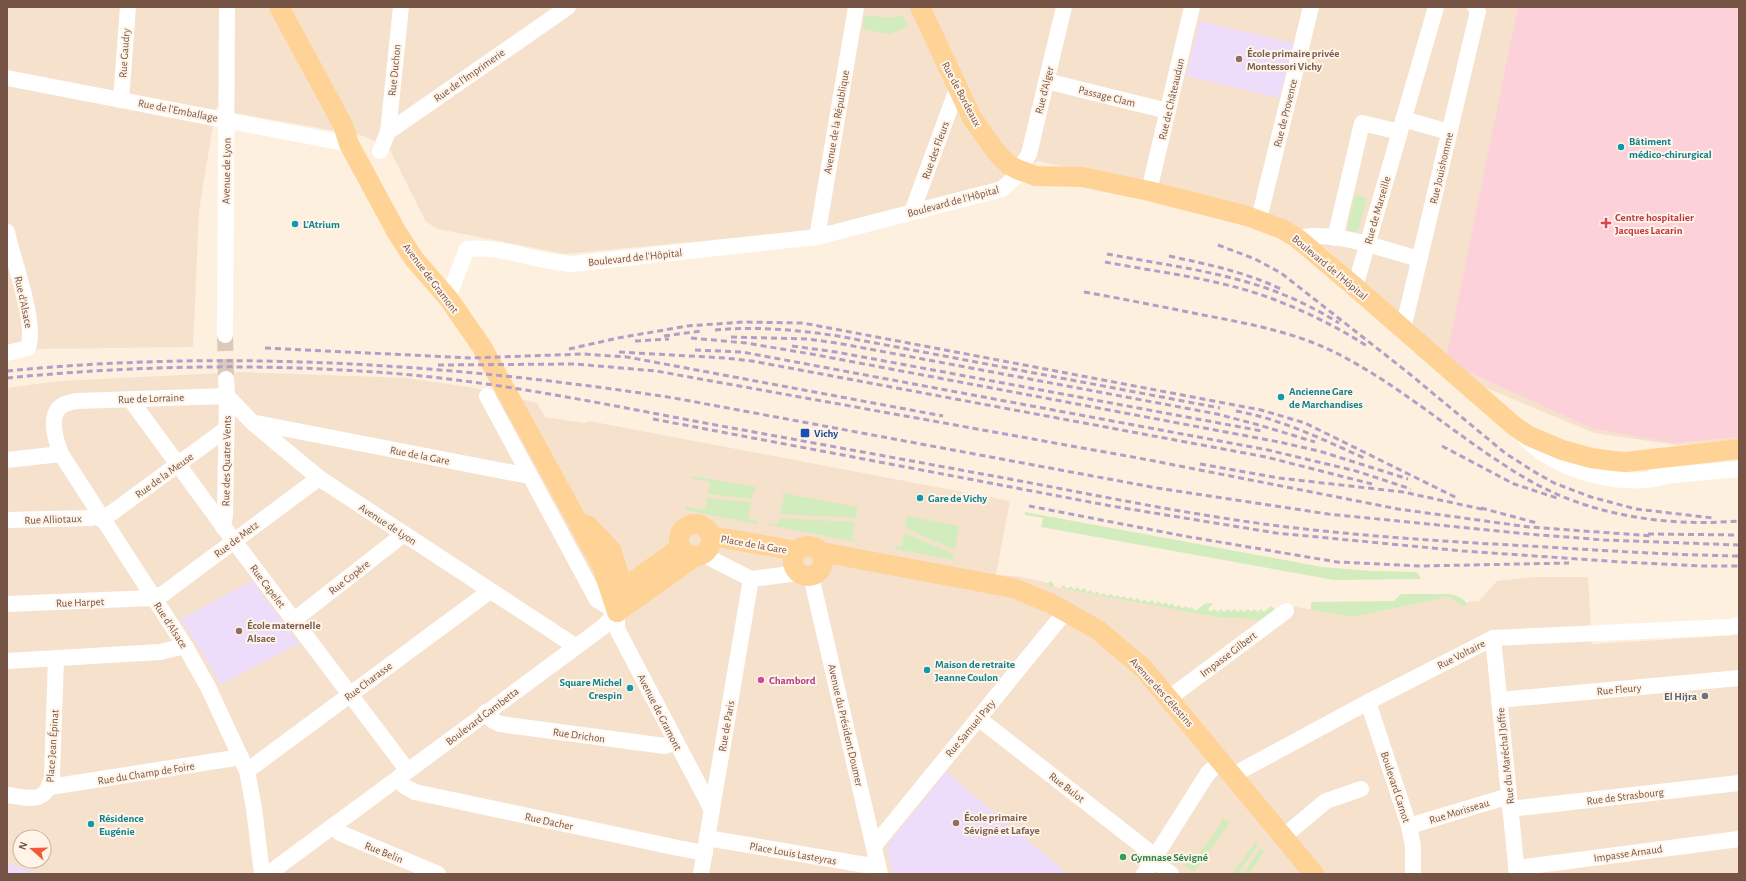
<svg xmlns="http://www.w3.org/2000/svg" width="1746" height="881" viewBox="0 0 1746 881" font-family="'Alegreya Sans',sans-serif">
	<rect width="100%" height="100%" fill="#fef0df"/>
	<g fill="#f6e1cd" fill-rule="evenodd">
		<polygon points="7,7 1739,7 1739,440 1676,445 1594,433 1477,384 1363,284 1327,249 1270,218 1159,187 1038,161 1001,182 827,229 565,254 438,229 426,222 389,148 364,136 235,113 216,107 199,211 193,347 40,349 7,354"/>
		<path d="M243,372L407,378L469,387L537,403L545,417L585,423L589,421L1010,501L996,575L1015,576L1041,581L1049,584V586L1226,619L1229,617L1261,621L1284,602L1286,605L1352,617L1448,597L1463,606L1468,605L1467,602L1479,601L1497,581L1533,577H1588L1592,644L1739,635V874H7V388L60,381ZM20,837H44V861H20Z"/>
	</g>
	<g fill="#eddcfa">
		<polygon points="1200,21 1293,43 1279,98 1186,76"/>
		<polygon points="252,581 299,643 220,685 209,664 181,619"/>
		<polygon points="947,771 964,787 1068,874 895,874 892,871 887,850 889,843"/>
		<polygon points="7,863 40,874 7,874"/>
	</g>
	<polygon fill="#fdd1d9" points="1518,7 1739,7 1739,437 1673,443 1592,428 1464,370 1447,354"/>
	<g fill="#d3ecbd">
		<polygon points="865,15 891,18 903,15 908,26 890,34 862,29"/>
		<polygon points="1355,195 1367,198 1358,231 1355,233 1347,229"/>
		<polygon points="692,476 756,487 756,490 754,490 752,499 708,494 710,482 691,478"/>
		<polygon points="783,493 858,507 856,518 780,514 784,496 782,495"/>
		<polygon points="707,498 751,502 748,519 758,521 757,524 685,510 686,507 705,510"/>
		<polygon points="1025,512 1322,567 1371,571 1417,572 1421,579 1334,580 1041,527 1043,518 1025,515"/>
		<polygon points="907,516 959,526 955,550 905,528"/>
		<polygon points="780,518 855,522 852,539 857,540 857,542 769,525 769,523 778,524"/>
		<polygon points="904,533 954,554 953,560 895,549 896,546 901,547"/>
		<polygon points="1051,581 1055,587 1061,588 1064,585 1067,589 1071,586 1074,590 1078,587 1080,591 1084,588 1087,592 1091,590 1094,594 1097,591 1100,595 1104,593 1107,596 1111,594 1114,597 1118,595 1120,598 1124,596 1127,599 1131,597 1134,600 1138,598 1141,602 1145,599 1148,603 1152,600 1155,604 1159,601 1162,605 1166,602 1169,606 1172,603 1175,607 1179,605 1182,608 1186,606 1189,609 1192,607 1195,611 1206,603 1213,603 1208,609 1211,612 1214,609 1218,612 1221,609 1224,612 1228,609 1231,612 1234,609 1238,612 1241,609 1244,612 1248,609 1251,612 1254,609 1258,612 1261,609 1264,612 1271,606 1275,610 1261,621 1229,617 1226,619 1049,586 1049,584 1046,584"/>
		<path d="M1401,594H1450C1456,595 1466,599 1468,606H1463L1448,597L1353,617L1311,610V602L1394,601Z"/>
		<polygon points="1223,818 1230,822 1194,872 1183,865 1194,861 1218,828"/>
		<polygon points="1256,841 1258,845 1238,874 1232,874"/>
		<polygon points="1261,848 1264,852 1249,874 1243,874"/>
	</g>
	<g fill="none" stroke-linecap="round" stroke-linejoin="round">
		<polyline stroke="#dcc9b8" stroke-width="16" stroke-dasharray="16 8" stroke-linecap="butt" points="225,335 226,379"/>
		<g stroke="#fff" stroke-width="16">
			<polyline points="7,78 349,144"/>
			<polyline points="1046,81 1168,111"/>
			<polyline points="121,100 128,7"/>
			<polyline points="1403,119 1449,132"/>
			<polyline points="388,132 401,7"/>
			<polyline points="380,151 388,132 568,7"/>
			<polyline points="1149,191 1192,7"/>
			<polyline points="912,212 957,89"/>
			<polyline points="1259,219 1311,7"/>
			<path d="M7,232C13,261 37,322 28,348L7,353"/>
			<polyline points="817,237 856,7"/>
			<path d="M1297,238C1336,230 1381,249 1419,259"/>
			<polyline points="1335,238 1362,123 1400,132"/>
			<polyline points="1355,287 1436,7"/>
			<path d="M448,298L467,249C501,245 537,262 572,264L817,237L1002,189L1014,178L1029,154L1064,7"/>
			<polyline points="1403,329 1478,11 1475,7"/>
			<polyline points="225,335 227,7"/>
			<polyline points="226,379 227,396 253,423 319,478 575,646"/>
			<polyline points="487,396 597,600 617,612"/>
			<polyline points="130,399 234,541 408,771"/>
			<polyline points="256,423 529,476"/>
			<path d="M1526,439C1558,471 1620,488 1663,477"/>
			<polyline points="7,460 61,454"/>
			<polyline points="1653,477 1739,469"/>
			<polyline points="7,520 91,518 99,516"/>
			<polyline points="102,520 226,429"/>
			<path d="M223,527L225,515L227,396L76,401C72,402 67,403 63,405C47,414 56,441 61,454L185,646L208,687L247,771L254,808L262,874"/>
			<polyline points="704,555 751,579 799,573"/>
			<polyline points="811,576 880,874"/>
			<polyline points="7,604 153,598 163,594 319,478"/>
			<polyline points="617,612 617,629 712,810"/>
			<polyline points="294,620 404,534"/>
			<polyline points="1493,638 1517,874"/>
			<polyline points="7,661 160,652 185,646"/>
			<polyline points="1169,698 1286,611"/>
			<polyline points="1499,700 1739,678"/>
			<polyline points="1368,702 1409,826 1413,846 1413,874"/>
			<polyline points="486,712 492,720 500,724 665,746 676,742"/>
			<polyline points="978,718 1146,849 1164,869 1171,874"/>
			<polyline points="247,771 490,591"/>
			<polyline points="1233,775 1368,702 1493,638 1729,627 1739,625"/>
			<polyline points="399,777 404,786 415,792 678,848 705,853"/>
			<polyline points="50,787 241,757"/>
			<path d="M7,795C31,798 46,805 52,776L56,658"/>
			<polyline points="1510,809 1739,783"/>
			<polyline points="333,826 340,833 438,874"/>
			<polyline points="1409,826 1509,796"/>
			<polyline points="1283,837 1326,801 1361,789"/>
			<polyline points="707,838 866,865 878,864"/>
			<polyline points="874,846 1066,611"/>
			<polyline points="1516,868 1739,839"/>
			<polyline points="268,874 603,627 617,612"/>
			<polyline points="701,874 751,579"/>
			<polyline points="1144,874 1208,773 1221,761"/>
		</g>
		<g stroke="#ffd295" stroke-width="20">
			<polyline points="279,7 343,125 349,144 396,231 414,259 448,298 482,347 602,566 617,612"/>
			<polyline points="920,7 972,118 997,153 1009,165 1019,170 1036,176 1082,177 1149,191 1247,216 1282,229 1297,238 1355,287 1513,425 1529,436 1562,450 1591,458 1613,461 1626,462 1739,449"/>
			<circle cx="695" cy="540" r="16"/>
			<polyline points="587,525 611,550 622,584"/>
			<polyline points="711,536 797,551"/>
			<circle cx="808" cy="561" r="15"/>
			<polyline points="821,552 1013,588 1052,604 1098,630 1144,669 1314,874"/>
			<polyline points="624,588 680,548"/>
			<polyline points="617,612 694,557"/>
		</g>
		<g stroke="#b29ec7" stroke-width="3" stroke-dasharray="6 4" stroke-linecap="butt">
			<polyline points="1218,245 1255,259 1281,273 1406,371 1505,453 1533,471 1554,483 1591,497 1636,509 1713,518"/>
			<path d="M1107,254C1165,265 1227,272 1282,294C1302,302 1321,312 1339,323"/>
			<path d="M1169,256C1210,265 1242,271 1281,289"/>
			<path d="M1105,262C1162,273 1223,279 1278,301C1309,313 1339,328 1367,346"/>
			<path d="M1084,292C1124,299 1163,307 1203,315C1251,324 1299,333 1342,356C1405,389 1459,438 1520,475C1585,515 1664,527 1739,521"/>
			<path d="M715,330C757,326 797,330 838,336L1220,408"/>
			<polyline points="664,336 701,331"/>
			<polyline points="731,337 807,339 837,343 1217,414 1259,425 1315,442"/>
			<polyline points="691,338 746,343 811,354 1279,442 1319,451 1408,479"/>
			<polyline points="635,341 669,339"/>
			<polyline points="792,346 836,352 1262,431"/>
			<polyline points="265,348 471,358 583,354 627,357 943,416"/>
			<polyline points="569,349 618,338 687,326 744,322 803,323 1261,410 1305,423 1457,498"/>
			<polyline points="695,350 742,352 1268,450 1356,471 1411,489"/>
			<polyline points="619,352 725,358 752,361 1266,457 1372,484"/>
			<polyline points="438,365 575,364 656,371 1149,460 1398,509 1529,527 1653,536"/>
			<path d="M7,371C230,349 453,364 674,398L1157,488L1328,514L1528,534L1604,540L1739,545"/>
			<path d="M7,378C138,365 270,363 401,374C504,383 604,404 705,423C808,442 912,461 1015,480C1084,493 1153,507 1223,518C1330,535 1438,541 1546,547C1610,551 1675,555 1739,556"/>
			<path d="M1236,411C1281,419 1322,439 1364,458"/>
			<polyline points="653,419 1111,506 1276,533 1463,551 1622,562 1700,566 1739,566"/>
			<polyline points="1442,446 1514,484 1557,498"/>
			<polyline points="1200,464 1279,478 1403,492 1486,510"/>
			<polyline points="1029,506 1184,536 1337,562 1421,566 1569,563"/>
			<polyline points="1481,508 1537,523"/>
			<polyline points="1648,534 1739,535"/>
		</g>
	</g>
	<g fill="#8d6e63" stroke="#fff4e7" stroke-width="1.5">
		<circle cx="1239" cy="59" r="4"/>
		<circle cx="239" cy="631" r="4"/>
		<circle cx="956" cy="823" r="4"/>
	</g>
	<g fill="#0f9aa8" stroke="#fff4e7" stroke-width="1.5">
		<circle cx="1621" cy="147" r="4"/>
		<circle cx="295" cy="224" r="4"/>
		<circle cx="1281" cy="397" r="4"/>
		<circle cx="920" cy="498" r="4"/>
		<circle cx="927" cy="670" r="4"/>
		<circle cx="630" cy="688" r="4"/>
		<circle cx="91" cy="824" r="4"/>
	</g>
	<path fill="#e0444e" stroke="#fff4e7" stroke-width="1.5" d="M1604 217h4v4h4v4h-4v4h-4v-4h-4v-4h4z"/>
	<rect fill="#1a4fb4" stroke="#fff4e7" stroke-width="1.5" x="800" y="428" width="10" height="10" rx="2"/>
	<circle fill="#d1479c" stroke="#fff4e7" stroke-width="1.5" cx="761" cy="680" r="4"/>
	<circle fill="#6b7280" stroke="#fff4e7" stroke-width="1.5" cx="1705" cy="696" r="4"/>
	<circle fill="#2e9e5b" stroke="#fff4e7" stroke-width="1.5" cx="1123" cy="857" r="4"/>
	<g text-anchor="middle" stroke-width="4" stroke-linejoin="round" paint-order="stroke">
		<g font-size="11" fill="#765445" stroke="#fff4e7">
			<text transform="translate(124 53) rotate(-86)" y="4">Rue Gaudry</text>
			<text transform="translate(394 70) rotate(-84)" y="4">Rue Duchon</text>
			<text transform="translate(469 75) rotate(-35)" y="4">Rue de l'Imprimerie</text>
			<text transform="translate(1044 90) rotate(-76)" y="4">Rue d'Alger</text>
			<text transform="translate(962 94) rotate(62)" y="4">Rue de Bordeaux</text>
			<text transform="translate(1107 96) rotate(14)" y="4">Passage Clam</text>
			<text transform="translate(1171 99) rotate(-77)" y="4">Rue de Châteaudun</text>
			<text transform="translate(178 110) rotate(11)" y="4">Rue de l'Emballage</text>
			<text transform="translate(1285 113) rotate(-76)" y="4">Rue de Provence</text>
			<text transform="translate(836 122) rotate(-80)" y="4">Avenue de la République</text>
			<text transform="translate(935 150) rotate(-70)" y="4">Rue des Fleurs</text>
			<text transform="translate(1441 168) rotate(-77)" y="4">Rue Jouishomme</text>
			<text transform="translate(226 171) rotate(-89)" y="4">Avenue de Lyon</text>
			<text transform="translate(953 201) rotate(-15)" y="4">Boulevard de l'Hôpital</text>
			<text transform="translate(1377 210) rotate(-74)" y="4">Rue de Marseille</text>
			<text transform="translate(635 257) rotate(-6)" y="4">Boulevard de l'Hôpital</text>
			<text transform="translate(1330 267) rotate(40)" y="4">Boulevard de l'Hôpital</text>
			<text transform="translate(431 278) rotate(53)" y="4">Avenue de Gramont</text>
			<text transform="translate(24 302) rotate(78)" y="4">Rue d'Alsace</text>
			<text transform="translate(151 398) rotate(-2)" y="4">Rue de Lorraine</text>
			<text transform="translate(420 455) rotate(11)" y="4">Rue de la Gare</text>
			<text transform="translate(226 461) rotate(-89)" y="4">Rue des Quatre Vents</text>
			<text transform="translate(164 475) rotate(-36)" y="4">Rue de la Meuse</text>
			<text transform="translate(53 519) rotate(-2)" y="4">Rue Alliotaux</text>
			<text transform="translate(388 524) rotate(33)" y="4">Avenue de Lyon</text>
			<text transform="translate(236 539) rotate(-37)" y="4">Rue de Metz</text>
			<text transform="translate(754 544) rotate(10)" y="4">Place de la Gare</text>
			<text transform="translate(349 577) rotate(-38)" y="4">Rue Copère</text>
			<text transform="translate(268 586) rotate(53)" y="4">Rue Capelet</text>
			<text transform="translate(80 602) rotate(-2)" y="4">Rue Harpet</text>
			<text transform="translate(171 625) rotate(57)" y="4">Rue d'Alsace</text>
			<text transform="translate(1228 654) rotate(-37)" y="4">Impasse Gilbert</text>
			<text transform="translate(1461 654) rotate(-27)" y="4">Rue Voltaire</text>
			<text transform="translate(368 681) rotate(-37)" y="4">Rue Charasse</text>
			<text transform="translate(1619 689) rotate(-5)" y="4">Rue Fleury</text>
			<text transform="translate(1162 692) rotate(48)" y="4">Avenue des Célestins</text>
			<text transform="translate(660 712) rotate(63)" y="4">Avenue de Gramont</text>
			<text transform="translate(482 716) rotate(-37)" y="4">Boulevard Gambetta</text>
			<text transform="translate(846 725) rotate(77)" y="4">Avenue du Président Doumer</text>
			<text transform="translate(726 726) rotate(-80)" y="4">Rue de Paris</text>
			<text transform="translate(970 728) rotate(-50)" y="4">Rue Samuel Paty</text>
			<text transform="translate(579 735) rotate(8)" y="4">Rue Drichon</text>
			<text transform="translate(52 746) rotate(-86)" y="4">Place Jean Épinat</text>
			<text transform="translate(1505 756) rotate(-96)" y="4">Rue du Maréchal Joffre</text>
			<text transform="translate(146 773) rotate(-9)" y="4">Rue du Champ de Foire</text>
			<text transform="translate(1067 787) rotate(38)" y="4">Rue Bulot</text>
			<text transform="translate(1396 787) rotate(72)" y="4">Boulevard Carnot</text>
			<text transform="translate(1625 796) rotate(-7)" y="4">Rue de Strasbourg</text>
			<text transform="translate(1459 811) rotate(-17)" y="4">Rue Morisseau</text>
			<text transform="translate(549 821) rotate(12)" y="4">Rue Dacher</text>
			<text transform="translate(384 852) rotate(22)" y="4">Rue Belin</text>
			<text transform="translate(793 853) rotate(10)" y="4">Place Louis Lasteyras</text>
			<text transform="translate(1628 853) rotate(-8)" y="4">Impasse Arnaud</text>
		</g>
		<g font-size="11" font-weight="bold" fill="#785e54" stroke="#fff4e7" text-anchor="start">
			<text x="1247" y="57">École primaire privée<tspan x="1247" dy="13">Montessori Vichy</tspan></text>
			<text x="247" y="629">École maternelle<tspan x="247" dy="13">Alsace</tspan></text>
			<text x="964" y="821">École primaire<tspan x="964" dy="13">Sévigné et Lafaye</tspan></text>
		</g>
		<g font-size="11" font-weight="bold" fill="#0d838f" stroke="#fff4e7" text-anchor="start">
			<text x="1629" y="145">Bâtiment<tspan x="1629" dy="13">médico-chirurgical</tspan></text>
			<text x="303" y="228">L'Atrium</text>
			<text x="1289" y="395">Ancienne Gare<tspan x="1289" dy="13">de Marchandises</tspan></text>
			<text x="928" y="502">Gare de Vichy</text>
			<text x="935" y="668">Maison de retraite<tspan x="935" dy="13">Jeanne Coulon</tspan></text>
			<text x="622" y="686" text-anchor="end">Square Michel<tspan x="622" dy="13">Crespin</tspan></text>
			<text x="99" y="822">Résidence<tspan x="99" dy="13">Eugénie</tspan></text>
		</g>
		<g font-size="11" font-weight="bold" fill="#be3a42" stroke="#fff4e7" text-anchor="start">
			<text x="1615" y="221">Centre hospitalier<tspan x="1615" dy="13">Jacques Lacarin</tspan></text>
		</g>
		<g font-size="11" font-weight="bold" fill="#164399" stroke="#fff4e7" text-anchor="start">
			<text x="814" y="437">Vichy</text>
		</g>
		<g font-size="11" font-weight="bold" fill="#b23c85" stroke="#fff4e7" text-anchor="start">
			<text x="769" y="684">Chambord</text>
		</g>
		<g font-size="11" font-weight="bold" fill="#5b616d" stroke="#fff4e7" text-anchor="end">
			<text x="1697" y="700">El Hijra</text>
		</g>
		<g font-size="11" font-weight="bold" fill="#27864d" stroke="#fff4e7" text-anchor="start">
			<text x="1131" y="861">Gymnase Sévigné</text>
		</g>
	</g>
	<rect width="1746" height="881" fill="none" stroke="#765445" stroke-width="16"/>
	<g transform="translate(32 849) rotate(290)"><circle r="19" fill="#fff4e7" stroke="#c8b4a6"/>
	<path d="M0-3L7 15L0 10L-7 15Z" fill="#f2593a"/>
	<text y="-6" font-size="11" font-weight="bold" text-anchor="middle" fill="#765445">N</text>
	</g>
</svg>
